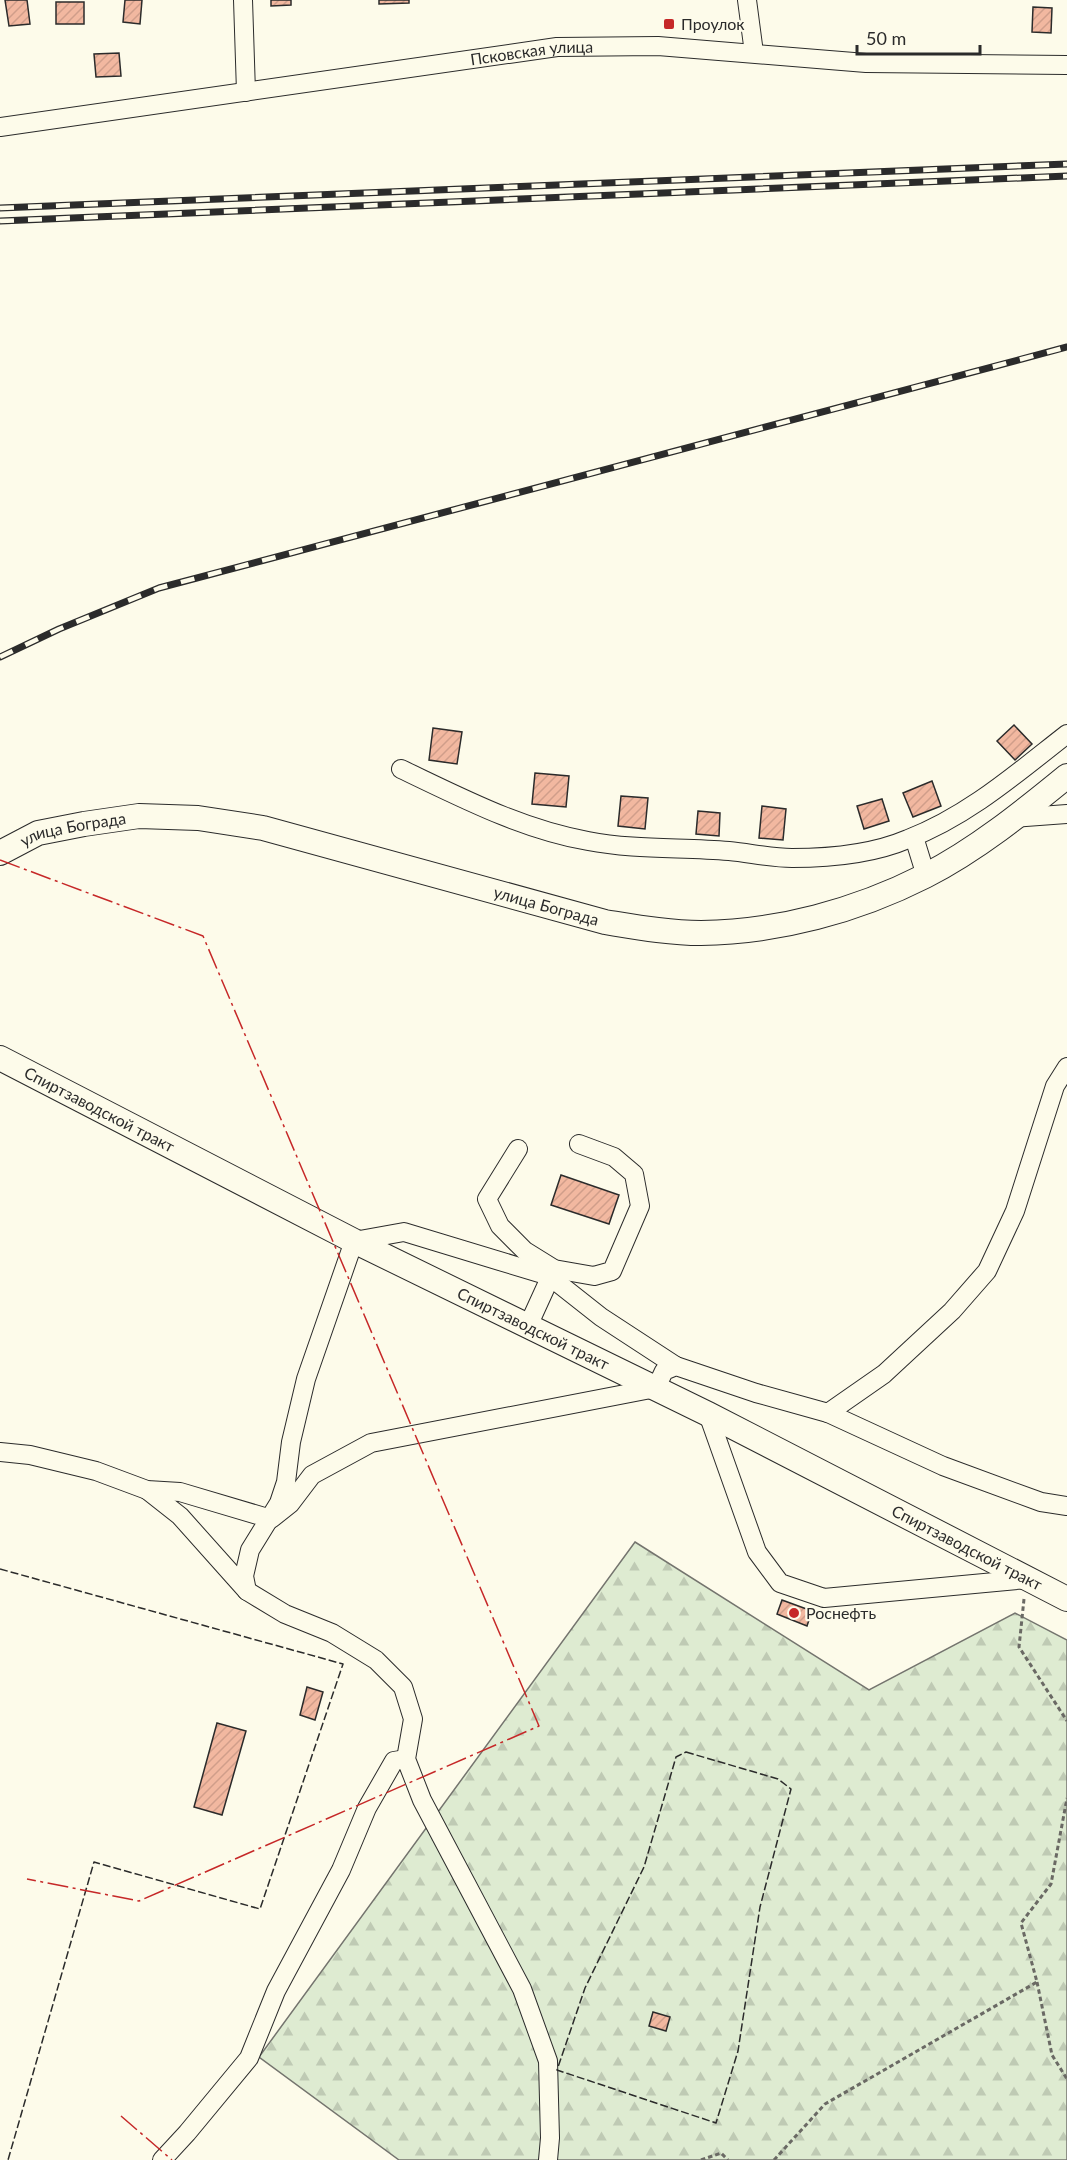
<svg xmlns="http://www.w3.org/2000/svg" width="1067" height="2160" viewBox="0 0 1067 2160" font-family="Lato,sans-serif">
	<defs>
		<pattern id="forest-firs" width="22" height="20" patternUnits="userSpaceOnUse" patternTransform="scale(1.5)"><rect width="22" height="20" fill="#deebd1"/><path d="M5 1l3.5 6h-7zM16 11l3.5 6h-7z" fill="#bfcab4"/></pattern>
		<pattern id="building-hatch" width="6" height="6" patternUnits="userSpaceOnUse" patternTransform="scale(1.5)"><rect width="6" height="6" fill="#f2b8a0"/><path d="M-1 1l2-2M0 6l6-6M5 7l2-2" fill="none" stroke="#d09e8a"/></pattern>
	</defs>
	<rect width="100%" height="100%" fill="#fdfbea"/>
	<polygon fill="url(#forest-firs)" stroke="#74746e" stroke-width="1.5" points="635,1542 869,1690 1015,1613 1067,1640 1067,2160 399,2160 259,2057"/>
	<g fill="url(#building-hatch)" stroke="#2b2b2b" stroke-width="1.5">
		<polygon points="5,0 27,0 30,24 9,26"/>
		<polygon points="125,0 142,0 140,24 123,22"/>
		<polygon points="271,0 291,0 291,5 271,6"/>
		<polygon points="379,0 409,0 409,3 379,4"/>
		<rect x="56" y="2" width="28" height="22"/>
		<polygon points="1033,7 1052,8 1051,33 1032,32"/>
		<polygon points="119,53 121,76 96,77 94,54"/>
		<polygon points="1014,725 1032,744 1015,760 997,741"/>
		<polygon points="433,728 462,732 457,764 429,760"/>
		<polygon points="535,773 569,776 566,807 532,804"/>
		<polygon points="932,781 941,806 913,817 903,793"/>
		<polygon points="621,796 648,798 645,829 618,826"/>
		<polygon points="882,799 889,821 864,829 857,806"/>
		<polygon points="762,806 786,809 783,840 759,838"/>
		<polygon points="698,811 720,813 719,836 696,834"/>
		<polygon points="561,1175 619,1195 609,1224 551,1205"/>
		<polygon points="782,1600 812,1611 807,1626 777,1614"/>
		<polygon points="307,1687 323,1692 315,1720 300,1715"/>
		<polygon points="217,1723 246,1731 222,1815 194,1807"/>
		<polygon points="653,2012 670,2017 666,2031 649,2026"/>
	</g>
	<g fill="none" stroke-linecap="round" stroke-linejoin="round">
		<g stroke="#2b2b2b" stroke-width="20">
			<g id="minor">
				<polyline points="243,0 246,92"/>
				<polyline points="747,0 754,53"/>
				<path id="s1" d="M0,127L557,47L658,46L866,63L1067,65"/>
				<path d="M401,769C462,798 521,829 588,841C634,850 682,847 729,851C750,853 771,858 792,858C830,858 873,854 908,839C968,816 1017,773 1067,734"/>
				<polyline points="1012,818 1067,814"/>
				<polyline points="914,837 926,876"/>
				<polyline points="518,1149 487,1199 500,1226 525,1251 554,1269 594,1276 612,1271 640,1206 634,1174 614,1157 579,1144"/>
				<polyline points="528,1326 554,1269"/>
				<polyline points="828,1413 943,1466 1041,1502 1067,1506"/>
				<polyline points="708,1414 757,1552 780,1583 824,1598 1027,1579"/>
				<polyline points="0,1452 30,1455 96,1471 147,1490 180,1492 271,1519 290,1504 312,1475 371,1443 656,1388 664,1371 676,1366 756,1393 828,1413 884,1374 952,1311 987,1271 1015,1211 1055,1086 1067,1067"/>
				<polyline points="147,1490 180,1516 247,1591 285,1614 332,1633 376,1660 403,1687 413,1719 406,1759 422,1800 522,1989 548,2061 550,2138 548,2160"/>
				<polyline points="247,1591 244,1576 250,1550 279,1503 286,1482 291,1442 306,1379 354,1241 404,1232 549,1276 601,1317 676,1366"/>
				<polyline points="162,2160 187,2133 249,2058 276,1991 341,1870 367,1808 394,1761 406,1759"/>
			</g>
		</g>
		<g stroke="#2b2b2b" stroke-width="26">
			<g id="major">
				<path id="s2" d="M0,853L38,833L84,824L139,816L198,818L263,828L605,922C636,927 669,933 701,933C778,932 856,911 925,876C976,850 1023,812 1067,776"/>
				<path id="s3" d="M0,1058L354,1241L708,1414L1067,1599"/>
			</g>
		</g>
		<g stroke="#6a6964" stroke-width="3" stroke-dasharray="4.5 3" stroke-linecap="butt">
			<polyline points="1024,1599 1019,1647 1067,1721"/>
			<polyline points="1037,1982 1052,2055 1067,2079"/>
			<polyline points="701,2160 721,2153 728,2160"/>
			<polyline points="774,2160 825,2104 1037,1982 1021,1923 1051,1884 1067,1798"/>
		</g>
		<use href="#minor" stroke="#fdfbea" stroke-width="18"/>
		<use href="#major" stroke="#fdfbea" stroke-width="24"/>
		<g stroke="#2b2b2b" stroke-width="7">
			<g id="rail">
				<polyline points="0,208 1067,164"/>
				<polyline points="0,221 1067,176"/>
				<polyline points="0,657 59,629 159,588 1067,347"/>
			</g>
		</g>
		<use href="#rail" stroke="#fdfbea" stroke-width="4.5" stroke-dasharray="14" stroke-linecap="butt"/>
		<g stroke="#2b2b2b" stroke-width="1.5" stroke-dasharray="8 3" stroke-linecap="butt">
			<polyline points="0,1569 343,1664 260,1909 94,1862 8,2160"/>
			<polygon points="686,1752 778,1779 791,1789 760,1907 738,2051 716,2123 557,2070 585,1988 644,1867 676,1757"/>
		</g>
		<g stroke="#c62828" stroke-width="1.5" stroke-dasharray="21 4.5 3 4.5" stroke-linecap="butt">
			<polyline points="0,860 203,936 539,1726 139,1901 27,1879"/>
			<polyline points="121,2116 172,2160"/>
		</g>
	</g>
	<g fill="#c62828" stroke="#fdfbea" stroke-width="2">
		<rect x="663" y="18" width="12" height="12" rx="3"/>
		<circle cx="794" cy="1613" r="6"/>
	</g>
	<g text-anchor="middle" stroke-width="4.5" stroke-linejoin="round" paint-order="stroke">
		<g font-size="16" fill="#2b2b2b" stroke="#fdfbea" text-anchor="start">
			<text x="681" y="30">Проулок</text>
			<text x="806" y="1619">Роснефть</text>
		</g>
		<g font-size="16" fill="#2b2b2b" stroke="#fdfbea">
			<text dy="6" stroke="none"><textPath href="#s1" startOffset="537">Псковская улица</textPath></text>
			<text dy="6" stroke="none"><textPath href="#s2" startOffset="78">улица Бограда</textPath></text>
			<text dy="6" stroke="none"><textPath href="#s2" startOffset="564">улица Бограда</textPath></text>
			<text dy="6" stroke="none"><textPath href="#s3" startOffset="112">Спиртзаводской тракт</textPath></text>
			<text dy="6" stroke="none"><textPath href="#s3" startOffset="598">Спиртзаводской тракт</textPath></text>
			<text dy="6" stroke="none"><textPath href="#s3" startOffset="1084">Спиртзаводской тракт</textPath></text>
		</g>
	</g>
	<path d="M857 45v9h123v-9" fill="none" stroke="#2b2b2b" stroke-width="3"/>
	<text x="866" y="45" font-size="18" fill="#2b2b2b" stroke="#fdfbea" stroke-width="4.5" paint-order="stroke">50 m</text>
</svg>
